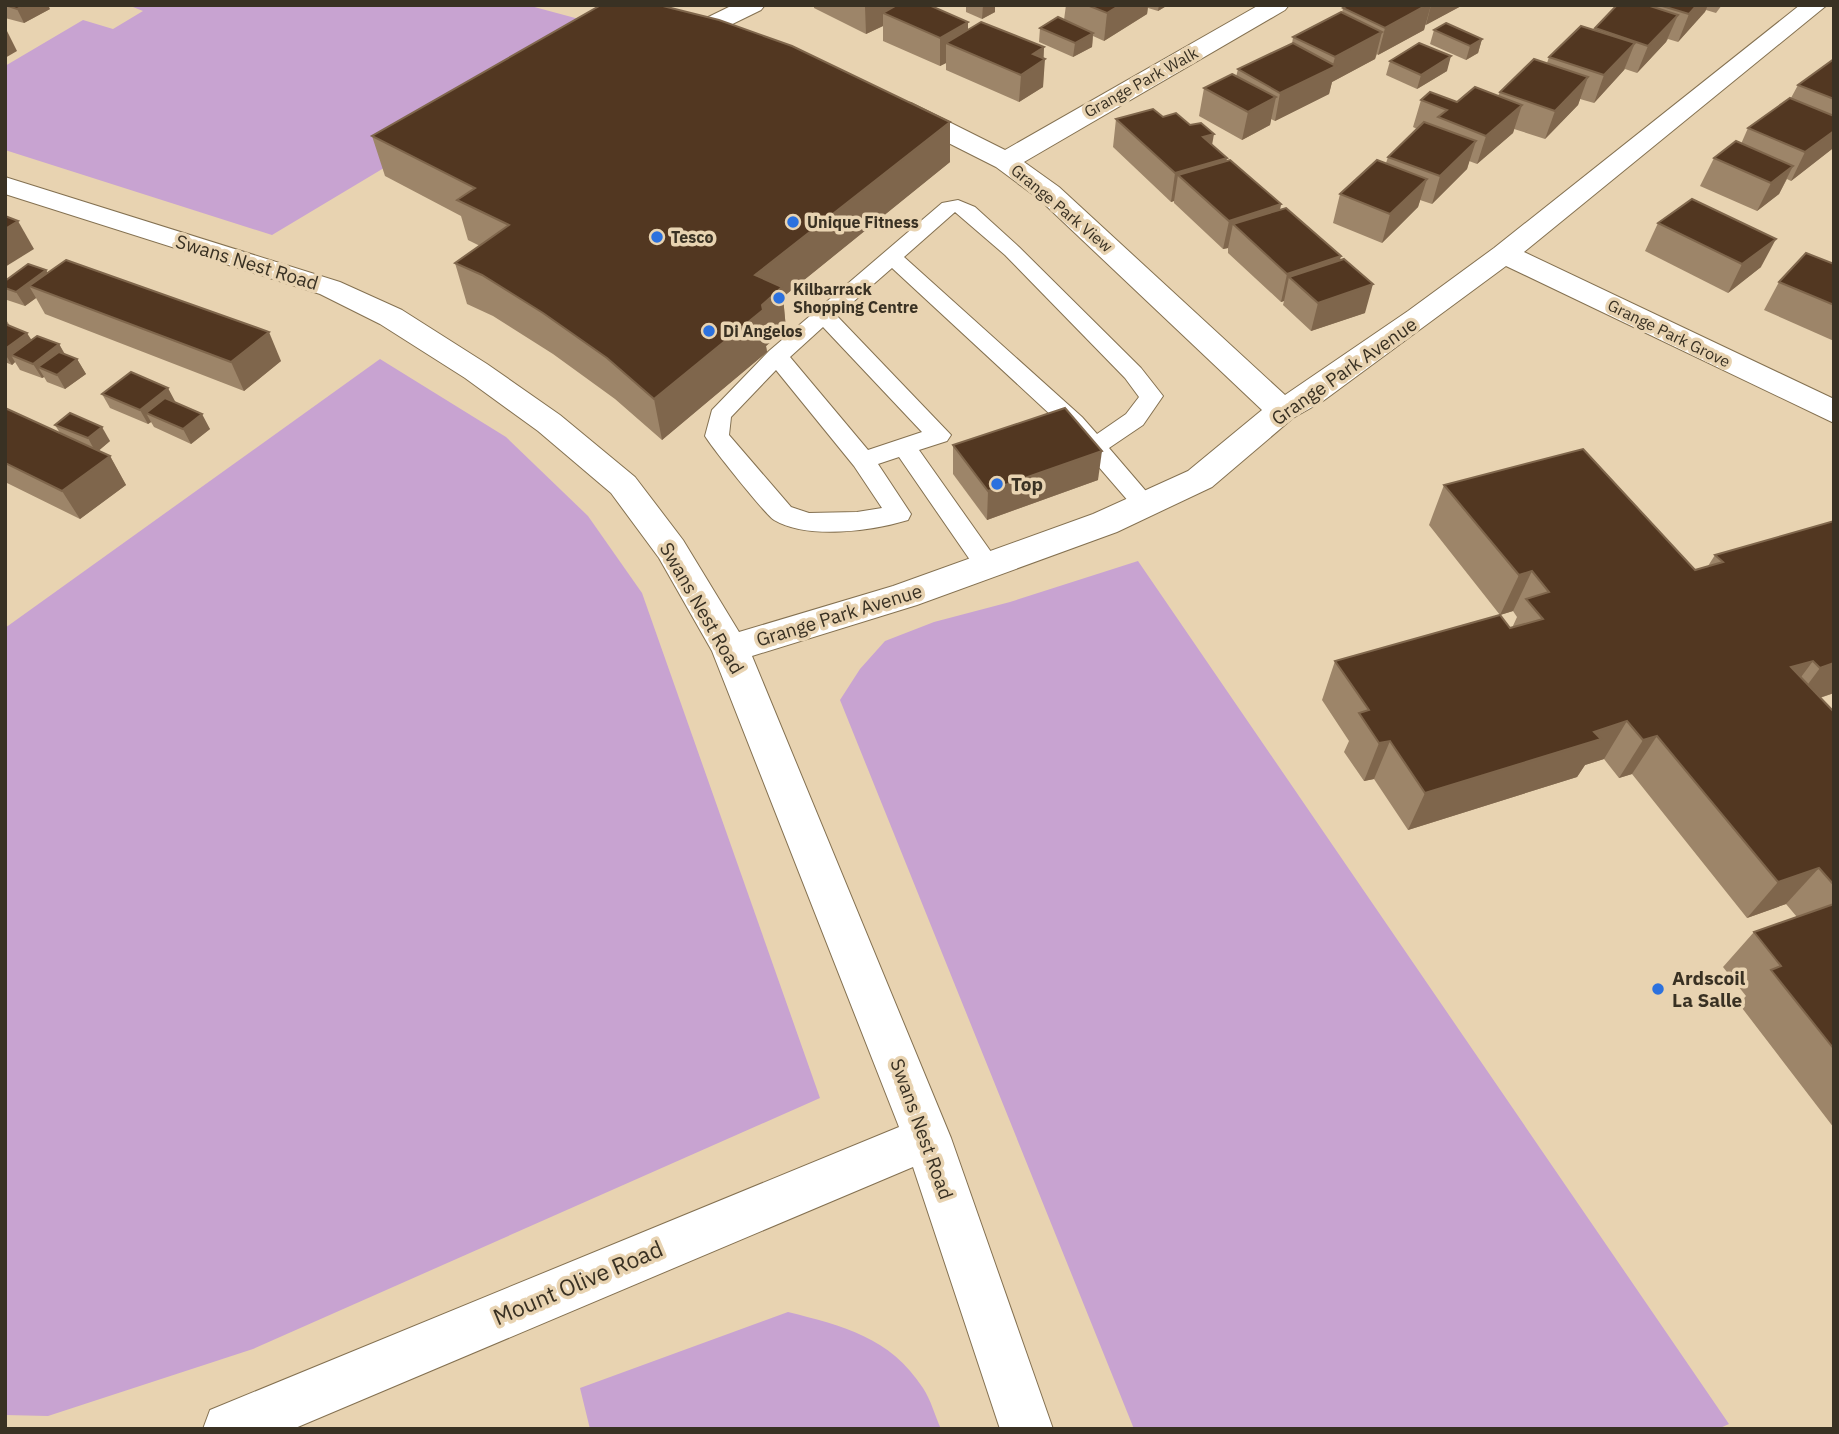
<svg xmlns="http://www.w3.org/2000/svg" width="1839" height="1434" viewBox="0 0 1839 1434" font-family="'IBM Plex Sans',sans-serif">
	<rect width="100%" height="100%" fill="#e8d3b1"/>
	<g fill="#c8a3d1">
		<polygon points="128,5 527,5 616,29 272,235 5,150 5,66 83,20 113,29 143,11"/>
		<polygon points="380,359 506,437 588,516 642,593 820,1098 253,1349 48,1416 5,1415 5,628"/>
		<polygon points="1138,561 1729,1424 1718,1429 1134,1429 840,700 860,669 885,641 934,622 1010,602"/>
		<path d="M788,1312C843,1326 890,1337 923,1388C931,1400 935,1416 941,1429H590L580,1388Z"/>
	</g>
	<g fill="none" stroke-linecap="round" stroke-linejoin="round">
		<g stroke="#847151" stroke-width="2">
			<path id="service" d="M958,200L975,207L1019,247L1141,368L1163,396L1143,425L1109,448L1157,504L1154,510L1145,513L1136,510L1066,429L892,268L837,316L951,435L947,441L919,450L1001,566L997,573L988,575L979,573L899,457L878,464L911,514L908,520C872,531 808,540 774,520C765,514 713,449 705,436L712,410L769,351L942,203ZM955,212L1005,255L1125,378L1139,397L1126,414L1097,434L1082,417L904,257ZM823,327L922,432L868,450L790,357ZM776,370L854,466L882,508L857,512L809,513L791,507L729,435L731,417Z"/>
		</g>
		<g stroke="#847151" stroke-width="2">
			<g id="minor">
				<polygon points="733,5 765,5 761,10 712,34 703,36 694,34 691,29 694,24"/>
				<polygon points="1259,5 1289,5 1285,10 1024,162 1059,187 1285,395 1408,311 1494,248 1800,5 1827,5 1524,252 1834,399 1834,423 1506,266 1323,401 1293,418 1212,487 1117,532 917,605 752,656 951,1138 1053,1429 1000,1429 913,1167 293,1429 203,1429 210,1410 899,1127 712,651 659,558 611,493 538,431 465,378 380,324 320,294 5,194 5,177 340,282 402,310 487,364 560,415 635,477 683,540 739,632 893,586 1093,514 1188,471 1262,410 1039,199 996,167 893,115 889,109 893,103 902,101 911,103 1005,150"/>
			</g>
		</g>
		<use href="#service" fill="#fff" fill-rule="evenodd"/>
		<use href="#minor" fill="#fff" fill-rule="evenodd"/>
	</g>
	<g fill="#9d8569">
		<polygon points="5,5 50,9 24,23 5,18"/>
		<polygon points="814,5 929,5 968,22 968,30 1044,47 1043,87 1019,102 946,70 946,63 940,66 883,41 883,26 866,34 814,8"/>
		<polygon points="966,5 995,5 995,12 982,19 966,12"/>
		<polygon points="1066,5 1168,5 1158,11 1148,8 1147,14 1104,41 1093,36 1092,47 1073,57 1039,42 1040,28 1064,20"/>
		<polygon points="1348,5 1463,5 1425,25 1424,30 1378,55 1377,54 1375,59 1332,82 1329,94 1275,121 1271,119 1270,125 1242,140 1199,116 1204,88 1236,77 1238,69 1292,44 1293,37 1342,13 1343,8"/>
		<polygon points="1617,5 1722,5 1716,13 1706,10 1678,42 1668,39 1666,42 1637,73 1625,69 1594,103 1580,99 1578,105 1545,139 1514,129 1513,133 1477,164 1469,161 1467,169 1432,204 1420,200 1418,207 1382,243 1333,223 1340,194 1386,163 1388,157 1417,129 1413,127 1421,100 1457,102 1498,96 1500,92 1547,63 1549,57 1594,30"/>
		<polygon points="1434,30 1482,39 1478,53 1466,60 1430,44"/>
		<polygon points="1834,59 1834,145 1832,149 1791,181 1787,179 1779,194 1757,211 1700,186 1714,158 1741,144 1748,128 1791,98 1798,85"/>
		<polygon points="1390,61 1447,71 1417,89 1386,75"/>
		<polygon points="1163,117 1212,145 1226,161 1281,204 1280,210 1340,260 1365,313 1311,331 1283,305 1284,301 1281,302 1228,253 1228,248 1223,249 1174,203 1174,201 1171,202 1113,147 1116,119"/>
		<polygon points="950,122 950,162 783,297 786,329 766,346 767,352 662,440 615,399 553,354 493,316 467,304 455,263 480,246 468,240 461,216 385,176 372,136"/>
		<polygon points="1658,223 1761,267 1728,293 1645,251"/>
		<polygon points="1834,264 1834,341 1764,310 1779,282"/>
		<polygon points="46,270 47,273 281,361 244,391 45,314 36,298 25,306 7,300 5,297 5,281"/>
		<polygon points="5,318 10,326 32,340 59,344 65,354 77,359 86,374 65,389 47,382 44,377 42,378 20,370 15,362 12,365 5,362"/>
		<polygon points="102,394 176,403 210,429 191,444 154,427 151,422 148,424 110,408"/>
		<polygon points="5,408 60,433 55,425 110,441 98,451 110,456 126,485 80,519 5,482"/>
		<polygon points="953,445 1098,480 987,520 953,474"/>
		<polygon points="1444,485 1695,570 1708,566 1715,555 1834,521 1834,693 1820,698 1834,712 1834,1128 1739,1004 1746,996 1723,967 1754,932 1797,917 1786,904 1747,918 1632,774 1619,778 1604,759 1585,765 1577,777 1408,830 1374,779 1364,781 1344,752 1349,741 1322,700 1335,661 1510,628 1512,628 1517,617 1513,611 1500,615 1429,525"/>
	</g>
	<g fill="#7f664c">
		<polygon points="25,5 48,5 50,9 24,23 17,9"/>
		<polygon points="869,5 898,5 883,13 883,26 866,34 865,7"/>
		<polygon points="983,5 995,5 995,12 982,19"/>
		<polygon points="1120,5 1148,5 1147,14 1104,41 1107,13"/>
		<polygon points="1159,5 1168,5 1158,11"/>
		<polygon points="1427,5 1431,5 1424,30 1378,55 1385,28"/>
		<polygon points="1431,5 1463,5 1426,25"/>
		<polygon points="1697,5 1708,5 1705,12 1678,42 1689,14"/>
		<polygon points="1678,15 1666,42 1637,73 1648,46"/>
		<polygon points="968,22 968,50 946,43 946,63 940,66 940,38"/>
		<polygon points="5,27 17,51 5,58"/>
		<polygon points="1382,32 1375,59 1332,82 1329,94 1275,121 1280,93 1332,68 1335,57"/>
		<polygon points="1093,33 1092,47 1073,57 1075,43"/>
		<polygon points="1482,39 1478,53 1466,60 1470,46"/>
		<polygon points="1635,43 1624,70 1594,103 1604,75"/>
		<polygon points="1044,47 1043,61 1045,59 1043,87 1019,102 1021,75 1033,54"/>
		<polygon points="1451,56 1447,71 1417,89 1421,75"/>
		<polygon points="1588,77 1578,105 1545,139 1555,111"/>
		<polygon points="1276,97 1270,125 1242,140 1248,112"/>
		<polygon points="1522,105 1513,133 1477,164 1486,136"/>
		<polygon points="950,122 950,162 783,297 786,329 766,346 767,352 662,440 654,399 755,275"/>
		<polygon points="1834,131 1834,145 1832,149 1791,181 1805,152"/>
		<polygon points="1214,134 1209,162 1203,137"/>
		<polygon points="1476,141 1467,169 1432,204 1440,176"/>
		<polygon points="1227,158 1222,186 1178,175 1174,201 1171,202 1175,173"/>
		<polygon points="1793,166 1779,194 1757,211 1771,183"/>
		<polygon points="1427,179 1418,207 1382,243 1390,214"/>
		<polygon points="1281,204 1275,233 1233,224 1228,248 1223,249 1229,221"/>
		<polygon points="18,221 34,249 5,267 5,229"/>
		<polygon points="1776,239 1761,267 1728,293 1742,264"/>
		<polygon points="1341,256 1334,284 1289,277 1284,301 1281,302 1287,274"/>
		<polygon points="46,270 54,285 29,286 36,298 25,306 16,292"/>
		<polygon points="1373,284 1365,313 1311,331 1318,303"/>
		<polygon points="269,332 281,361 244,391 231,362"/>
		<polygon points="27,333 36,347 11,355 15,362 12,365 5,354 5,349"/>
		<polygon points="59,344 67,359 38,367 44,377 42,378 33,364"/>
		<polygon points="77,359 86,374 65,389 57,375"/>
		<polygon points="168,388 176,403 146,413 151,422 148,424 140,410"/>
		<polygon points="202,414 210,429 191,444 183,429"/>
		<polygon points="102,427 110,441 96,453 88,438"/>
		<polygon points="1102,451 1098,480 987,520 988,491"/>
		<polygon points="110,456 126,485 80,519 62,491"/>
		<polygon points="1532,571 1513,611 1500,615 1519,575"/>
		<polygon points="1813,661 1784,700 1791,667"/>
		<polygon points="1834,663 1834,693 1791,707 1820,668"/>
		<polygon points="1627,721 1604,759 1585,765 1577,777 1408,830 1425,793 1594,732"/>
		<polygon points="1657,736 1632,774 1619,778 1643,740"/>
		<polygon points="1390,741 1374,779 1364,781 1379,743"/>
		<polygon points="1819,868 1786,904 1747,918 1778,882"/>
	</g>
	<g fill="#523721" stroke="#7f664c" stroke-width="2">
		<polygon points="5,5 25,5 17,9"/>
		<polygon points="601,5 659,5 719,20 792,46 950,122 755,275 782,287 762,305 763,310 654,399 607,358 543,313 482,275 455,263 509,225 457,200 475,188 372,136"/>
		<polygon points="897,5 929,5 968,22 940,38 883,13"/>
		<polygon points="1087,5 1120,5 1107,13"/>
		<polygon points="1348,5 1427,5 1385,28 1343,8"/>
		<polygon points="1617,5 1647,5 1678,15 1648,46 1595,28"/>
		<polygon points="1659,5 1697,5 1689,14"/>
		<polygon points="1341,12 1382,32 1335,57 1293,37"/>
		<polygon points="1058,17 1093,33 1075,43 1040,28"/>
		<polygon points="981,22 1044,47 1033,54 1045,59 1021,75 946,43"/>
		<polygon points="1446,23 1482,39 1470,46 1434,30"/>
		<polygon points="1581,26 1635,43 1604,75 1549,57"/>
		<polygon points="1293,43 1336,66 1280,93 1238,69"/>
		<polygon points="1419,43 1451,56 1421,75 1390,61"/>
		<polygon points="1534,59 1588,77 1555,111 1500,92"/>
		<polygon points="1834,59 1834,99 1798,85"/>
		<polygon points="1232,74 1276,97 1248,112 1204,88"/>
		<polygon points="1475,87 1522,105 1486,136 1438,117 1447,110 1421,100 1430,92 1457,102"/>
		<polygon points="1790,98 1834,116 1834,131 1805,152 1748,128"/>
		<polygon points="1153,109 1163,117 1176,113 1190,125 1201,123 1214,134 1203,137 1227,158 1175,173 1116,119"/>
		<polygon points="1424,122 1476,141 1440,176 1388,157"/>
		<polygon points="1736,141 1793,166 1771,183 1714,158"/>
		<polygon points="1230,160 1281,204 1229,221 1178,175"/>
		<polygon points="1377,160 1427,179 1390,214 1340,194"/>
		<polygon points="1692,199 1776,239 1742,264 1658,223"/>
		<polygon points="1286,208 1341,256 1287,274 1233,224"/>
		<polygon points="5,216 18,221 5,229"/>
		<polygon points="1806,253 1834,264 1834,305 1779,282"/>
		<polygon points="1344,259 1373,284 1318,303 1289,277"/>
		<polygon points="66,260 269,332 231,362 29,286"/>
		<polygon points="28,264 46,270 16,292 5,288 5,281"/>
		<polygon points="5,324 27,333 5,349"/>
		<polygon points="37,336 59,344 33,364 11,355"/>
		<polygon points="59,352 77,359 57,375 38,367"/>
		<polygon points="131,372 168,388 140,410 102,394"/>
		<polygon points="165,398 202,414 183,429 146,413"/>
		<polygon points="5,408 110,456 62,491 5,463"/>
		<polygon points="1065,408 1102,451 988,491 953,445"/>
		<polygon points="70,413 102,427 88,438 55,425"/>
		<polygon points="1583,449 1695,570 1723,562 1715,555 1834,521 1834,663 1820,668 1813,661 1791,667 1834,712 1834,885 1819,868 1778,882 1657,736 1643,740 1627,721 1594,732 1601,739 1425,793 1390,741 1379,743 1359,713 1369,710 1335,661 1500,615 1510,628 1543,619 1526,599 1549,592 1532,571 1519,575 1444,485"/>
		<polygon points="1834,904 1834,1049 1771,970 1781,966 1754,932"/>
	</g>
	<g fill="#2c71de" stroke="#e8d3b1" stroke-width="2.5">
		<circle cx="793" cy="222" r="7"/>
		<circle cx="657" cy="237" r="7"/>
		<circle cx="779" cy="298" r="7"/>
		<circle cx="709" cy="331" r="7"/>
		<circle cx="997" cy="484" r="7"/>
		<circle cx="1658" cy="989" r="7"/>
	</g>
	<g text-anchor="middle" stroke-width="7" stroke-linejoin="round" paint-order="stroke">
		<g font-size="16" fill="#393123" stroke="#e8d3b1">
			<text transform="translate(1141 82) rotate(-29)" y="6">Grange Park Walk</text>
			<text transform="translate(1062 208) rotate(40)" y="6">Grange Park View</text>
			<text transform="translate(1669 333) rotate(26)" y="6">Grange Park Grove</text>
		</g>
		<g font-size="16" font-weight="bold" fill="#393123" stroke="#e8d3b1" text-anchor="start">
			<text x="807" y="228">Unique Fitness</text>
			<text x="671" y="243">Tesco</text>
			<text x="793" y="295">Kilbarrack<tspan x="793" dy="18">Shopping Centre</tspan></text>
			<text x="723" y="337">Di Angelos</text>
		</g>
		<g font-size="19" fill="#393123" stroke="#e8d3b1">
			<text transform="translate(247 262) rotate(17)" y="7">Swans Nest Road</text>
			<text transform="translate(1344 371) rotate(-35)" y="7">Grange Park Avenue</text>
			<text transform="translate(702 608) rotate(60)" y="7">Swans Nest Road</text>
			<text transform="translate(839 615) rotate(-17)" y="7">Grange Park Avenue</text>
			<text transform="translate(922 1129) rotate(70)" y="7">Swans Nest Road</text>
		</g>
		<g font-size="19" font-weight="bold" fill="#393123" stroke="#e8d3b1" text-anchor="start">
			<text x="1011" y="491">Top</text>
			<text x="1672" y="985">Ardscoil<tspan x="1672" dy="22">La Salle</tspan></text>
		</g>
		<g font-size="23" fill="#393123" stroke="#e8d3b1">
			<text transform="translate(578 1283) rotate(-23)" y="8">Mount Olive Road</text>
		</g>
	</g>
	<rect width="1839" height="1434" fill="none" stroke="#393123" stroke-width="14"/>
</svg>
